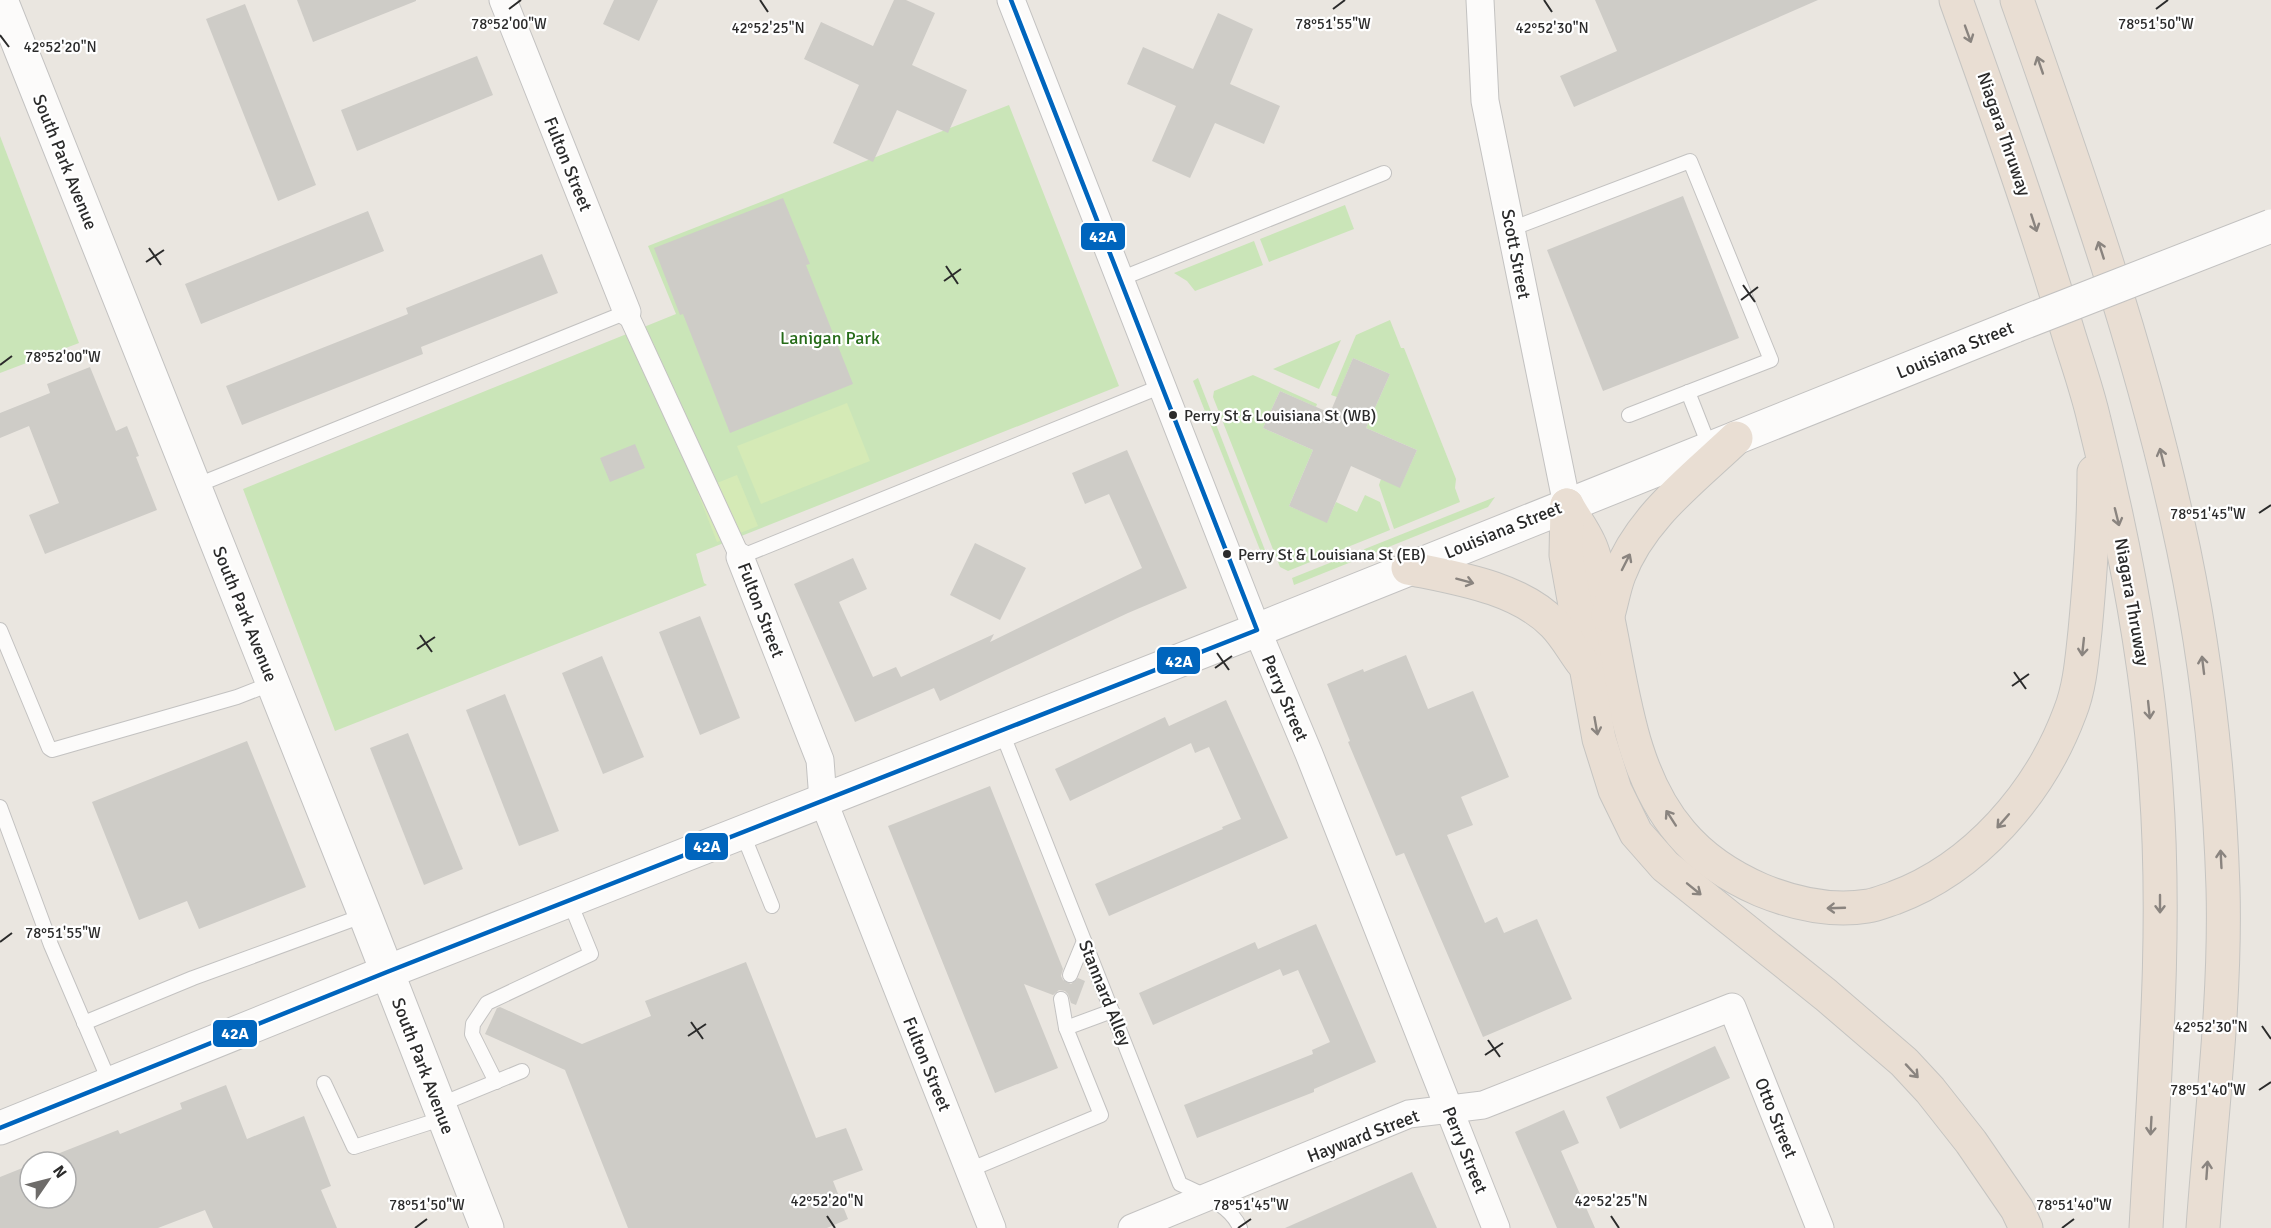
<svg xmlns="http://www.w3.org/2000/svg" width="2271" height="1228" viewBox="0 0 2271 1228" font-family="Signika,sans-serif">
	<rect width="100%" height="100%" fill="#eae6e0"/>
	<g fill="#cae5b8">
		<polygon points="1009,105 1119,386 696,554 704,583 707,585 335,731 243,489 676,314 648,246"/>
		<polygon points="0,136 79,343 0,373"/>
		<polygon points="1345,205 1354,229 1269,262 1260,239"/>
		<polygon points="1254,241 1263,265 1195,291 1187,281 1174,273"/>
		<polygon points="1390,320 1401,348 1404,348 1456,479 1455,488 1460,502 1394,529 1379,485 1381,479 1400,487 1417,450 1366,428 1390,374 1353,358 1337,397 1331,395 1356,335"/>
		<polygon points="1341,340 1319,389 1273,369"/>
		<polygon points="1253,375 1317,404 1316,407 1280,391 1263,428 1313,450 1289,506 1327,522 1336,502 1357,512 1365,495 1380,502 1390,530 1288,571 1280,567 1213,397 1214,391"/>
		<polygon points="1198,378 1270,563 1266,565 1193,381"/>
		<polygon points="1495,497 1488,507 1294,585 1292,578"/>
	</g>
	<g fill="#d5eab6">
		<polygon points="847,403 870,461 761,504 737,446"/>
		<polygon points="737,475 758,526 717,542 697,491"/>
	</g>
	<g fill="#ceccc7">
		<polygon points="297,0 416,0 416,1 313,42"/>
		<polygon points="614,0 658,0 639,41 603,24"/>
		<polygon points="894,0 906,0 935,13 912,65 967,90 948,133 897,110 873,162 833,143 859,85 804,59 821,22 873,46"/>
		<polygon points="1595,0 1818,0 1574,107 1560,76 1617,51"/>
		<polygon points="245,4 316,185 278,201 206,19"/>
		<polygon points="1218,13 1253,29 1230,84 1280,106 1264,144 1215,123 1190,178 1152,161 1176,106 1127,84 1143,47 1193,69"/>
		<polygon points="477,56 493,95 357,151 341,110"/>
		<polygon points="1683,196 1739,338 1603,391 1547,250"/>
		<polygon points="783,198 810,264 806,265 853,384 730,433 683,314 680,315 654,248"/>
		<polygon points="368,211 384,251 201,324 185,284"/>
		<polygon points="542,254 558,293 421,347 423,354 242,425 226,386 408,314 406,308"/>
		<polygon points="1353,358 1390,374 1366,428 1417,450 1400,488 1351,466 1327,523 1289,506 1313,450 1263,428 1280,391 1330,413"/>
		<polygon points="90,367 116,431 127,426 139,456 136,457 157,510 45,554 29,515 59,503 29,426 0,438 0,413 50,393 47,384"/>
		<polygon points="635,444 645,468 610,482 600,458"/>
		<polygon points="1127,450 1187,588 1128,613 940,701 934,688 855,722 794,584 853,558 867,589 839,602 873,677 896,667 901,677 994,634 990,642 1142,568 1109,494 1085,504 1072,473"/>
		<polygon points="975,543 1026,568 1000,620 950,595"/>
		<polygon points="700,616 740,718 700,735 659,632"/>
		<polygon points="1406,655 1428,709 1473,691 1509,777 1461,797 1473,825 1447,835 1485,923 1497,917 1504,933 1537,919 1572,999 1483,1037 1404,853 1396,856 1348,742 1350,741 1327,684 1363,669 1364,672"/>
		<polygon points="602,656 644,757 603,774 562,673"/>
		<polygon points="505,694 559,831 519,846 466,710"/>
		<polygon points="1226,700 1288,838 1109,916 1095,884 1223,829 1222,827 1241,819 1209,747 1195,753 1191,743 1070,801 1055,769 1165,717 1169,726"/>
		<polygon points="408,733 463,869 424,885 370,748"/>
		<polygon points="247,741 306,887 199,929 187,901 139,920 92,802"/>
		<polygon points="990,786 1063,969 1061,976 1063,980 1071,984 1078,978 1085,981 1076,1005 1071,1003 1068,994 1065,991 1059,990 1053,995 1024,984 1058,1068 995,1093 888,826"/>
		<polygon points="1316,924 1376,1062 1314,1089 1314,1092 1197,1138 1184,1105 1313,1054 1312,1050 1330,1042 1298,970 1283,976 1280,969 1153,1025 1139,993 1255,942 1258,949"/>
		<polygon points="746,962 816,1138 846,1128 863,1170 833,1181 848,1219 827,1228 628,1228 565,1070 485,1034 497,1008 500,1007 582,1044 651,1016 645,1001"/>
		<polygon points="1715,1046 1730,1078 1620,1129 1606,1097"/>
		<polygon points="226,1085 247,1139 304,1116 331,1186 321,1190 337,1228 213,1228 205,1210 158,1228 0,1228 0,1177 30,1165 30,1198 66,1198 66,1162 37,1162 118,1130 120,1134 182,1109 180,1103"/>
		<polygon points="1564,1110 1579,1143 1561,1151 1595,1228 1557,1228 1515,1132"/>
		<polygon points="1412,1172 1437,1228 1285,1228"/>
	</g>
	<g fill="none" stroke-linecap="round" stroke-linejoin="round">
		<g stroke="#c3c2c1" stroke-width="16">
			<g id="service">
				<polyline points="1511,229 1690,161 1771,360 1629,415"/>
				<polyline points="1120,279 1384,173"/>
				<polyline points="1688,392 1710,448"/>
				<polyline points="195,486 627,312"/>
				<polyline points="740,557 1162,386"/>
				<polyline points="0,630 49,748 52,750 237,697 273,683"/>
				<path d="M1001,730L1180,1184C1201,1194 1231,1205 1240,1228"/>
				<polyline points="0,807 51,945 110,1083"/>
				<polyline points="742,832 772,906"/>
				<polyline points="1070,975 1084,941"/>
				<polyline points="1061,999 1066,1028"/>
				<polyline points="84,1023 193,978 365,915"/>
				<polyline points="496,1082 472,1034 473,1024 487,1003 591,954 569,900"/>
				<polyline points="324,1083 354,1147 444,1118"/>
				<polyline points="439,1105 522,1071"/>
				<polyline points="969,1170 1101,1115 1066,1028 1112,1011"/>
			</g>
		</g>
		<g stroke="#c3c2c1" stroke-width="22">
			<polyline id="pedestrian" points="627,312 740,557"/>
		</g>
		<g stroke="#c3c2c1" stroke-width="29">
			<g id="minor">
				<polyline points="503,0 627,312"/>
				<polyline points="1011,0 1257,630 1309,754 1496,1228"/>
				<polyline points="1480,0 1485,101 1567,505"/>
				<polyline points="740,557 820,760 823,800 992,1228"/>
				<polyline points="1132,1228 1409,1114 1483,1105 1732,1007 1820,1228"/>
			</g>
		</g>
		<g stroke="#c3c2c1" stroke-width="35">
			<g id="tertiary">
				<polyline points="1,0 365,915 487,1228"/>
				<polyline points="0,1128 387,972 1257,630 2015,326"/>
			</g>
		</g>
		<g stroke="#c5c4c1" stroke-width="35">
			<g id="motorway">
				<path d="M1956,0C1995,109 2034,218 2067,329C2076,359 2087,389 2094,420C2124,540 2148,662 2156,786C2167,933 2154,1081 2146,1228"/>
				<path d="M2017,0C2077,170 2138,342 2177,519C2204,639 2219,764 2223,888C2226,1000 2211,1116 2203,1228"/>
				<path d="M1567,505C1574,518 1583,530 1589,543C1597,559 1599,579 1603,596C1622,675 1626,769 1681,833C1702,858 1731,877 1761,890C1795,904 1831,912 1868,906C1876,905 1885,901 1894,898C1975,868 2040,793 2070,712C2080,687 2082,658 2085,631C2090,578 2094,525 2094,472"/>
				<polyline points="1567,505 1566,555 1599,739 1615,790 1636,833 1665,866 1826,995 1904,1062 1930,1090 1971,1142 2017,1209 2026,1228"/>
				<path d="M1408,568C1456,578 1518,587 1554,624C1565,635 1573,650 1582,662"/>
				<path d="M1608,615C1612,602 1614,588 1619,575C1640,518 1694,478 1736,438"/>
			</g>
		</g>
		<use href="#service" stroke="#fcfbfa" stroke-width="14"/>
		<use href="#pedestrian" stroke="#fcfbfa" stroke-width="20"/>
		<use href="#minor" stroke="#fcfbfa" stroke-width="27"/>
		<use href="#tertiary" stroke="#fcfbfa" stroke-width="33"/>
		<use href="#motorway" stroke="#e9ded3" stroke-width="33"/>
		<g stroke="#c3c2c1" stroke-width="35" stroke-linecap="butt">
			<polyline id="tertiary-bridge" points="2015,326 2271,226"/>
		</g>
		<use href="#tertiary-bridge" stroke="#fcfbfa" stroke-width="33"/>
		<g stroke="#fff" stroke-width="9">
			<polyline id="bus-1" points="0,1128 387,972 1257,630 1011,0"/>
		</g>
		<use href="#bus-1" stroke="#0065bd" stroke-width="4.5"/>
	</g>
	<defs><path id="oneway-shaft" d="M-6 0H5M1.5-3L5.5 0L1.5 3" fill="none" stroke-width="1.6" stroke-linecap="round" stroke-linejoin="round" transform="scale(1.5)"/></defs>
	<g stroke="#8a847f">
		<use href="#oneway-shaft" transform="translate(1968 34) rotate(70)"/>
		<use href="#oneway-shaft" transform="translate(2040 65) rotate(-109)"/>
		<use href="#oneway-shaft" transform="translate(2034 223) rotate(72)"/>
		<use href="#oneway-shaft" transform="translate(2101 250) rotate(-108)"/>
		<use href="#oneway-shaft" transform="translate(2162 457) rotate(-104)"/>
		<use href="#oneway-shaft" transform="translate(2117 517) rotate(76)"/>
		<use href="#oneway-shaft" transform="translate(1626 562) rotate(-63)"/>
		<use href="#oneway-shaft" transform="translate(1465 581) rotate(15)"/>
		<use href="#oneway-shaft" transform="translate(2083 647) rotate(96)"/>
		<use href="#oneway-shaft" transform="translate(2203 665) rotate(-97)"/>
		<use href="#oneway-shaft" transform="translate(2149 710) rotate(84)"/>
		<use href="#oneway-shaft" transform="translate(1596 726) rotate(80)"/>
		<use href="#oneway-shaft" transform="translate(1671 818) rotate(-123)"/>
		<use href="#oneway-shaft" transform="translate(2003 821) rotate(131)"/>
		<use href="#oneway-shaft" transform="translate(2221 859) rotate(-93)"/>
		<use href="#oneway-shaft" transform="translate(1694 889) rotate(39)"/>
		<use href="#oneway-shaft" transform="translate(2160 904) rotate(90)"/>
		<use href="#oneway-shaft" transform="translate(1836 908) rotate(178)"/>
		<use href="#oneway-shaft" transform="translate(1912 1071) rotate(47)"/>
		<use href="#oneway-shaft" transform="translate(2151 1126) rotate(93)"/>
		<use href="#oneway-shaft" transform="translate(2207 1170) rotate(-86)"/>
	</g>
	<path fill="none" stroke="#2b2b2b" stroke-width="2" d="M760,0L768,12M1544,0L1552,12M509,9L521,0M1333,9L1345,0M2156,9L2168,0M0,35L9,47M149,248L161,265M146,262L164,250M946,266L958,284M944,281L961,269M1743,285L1755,302M1741,300L1758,287M0,365L12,356M2259,513L2271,505M420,635L432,652M417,649L435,637M1217,653L1229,670M1215,668L1232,656M2014,672L2026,689M2012,686L2029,674M0,942L12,933M691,1022L703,1039M2262,1026L2271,1039M688,1036L706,1024M1488,1040L1500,1057M1485,1055L1503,1043M2259,1090L2271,1082M827,1216L835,1228M1611,1216L1619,1228M415,1228L427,1219M1238,1228L1251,1219M2062,1228L2074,1219"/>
	<g fill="#2b2b2b" stroke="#fff" stroke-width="2">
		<circle cx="1173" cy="415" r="5"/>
		<circle cx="1227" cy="554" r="5"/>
	</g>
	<g text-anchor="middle" stroke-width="4.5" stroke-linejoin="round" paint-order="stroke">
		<g font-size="16" fill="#2b2b2b" stroke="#fff" text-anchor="start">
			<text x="1184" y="421">Perry St &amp; Louisiana St (WB)</text>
			<text x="1238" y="560">Perry St &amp; Louisiana St (EB)</text>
		</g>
		<g font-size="18" fill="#2b2b2b" stroke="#fff">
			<text transform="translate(2004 134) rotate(71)" y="6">Niagara Thruway</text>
			<text transform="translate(65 162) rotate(68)" y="6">South Park Avenue</text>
			<text transform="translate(568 164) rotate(68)" y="6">Fulton Street</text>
			<text transform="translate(1516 254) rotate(79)" y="6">Scott Street</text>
			<text transform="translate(1955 350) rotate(-22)" y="6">Louisiana Street</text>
			<text transform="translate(1503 530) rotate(-22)" y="6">Louisiana Street</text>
			<text transform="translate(2132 602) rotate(80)" y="6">Niagara Thruway</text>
			<text transform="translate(761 610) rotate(69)" y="6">Fulton Street</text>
			<text transform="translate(245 614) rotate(68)" y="6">South Park Avenue</text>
			<text transform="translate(1285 698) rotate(67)" y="6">Perry Street</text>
			<text transform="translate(1105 993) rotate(68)" y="6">Stannard Alley</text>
			<text transform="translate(927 1064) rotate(68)" y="6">Fulton Street</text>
			<text transform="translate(423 1066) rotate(69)" y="6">South Park Avenue</text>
			<text transform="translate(1776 1118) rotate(68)" y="6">Otto Street</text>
			<text transform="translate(1363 1136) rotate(-21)" y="6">Hayward Street</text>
			<text transform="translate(1465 1150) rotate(68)" y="6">Perry Street</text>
		</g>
		<g font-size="18" fill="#266b19" stroke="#fff">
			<text x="830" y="344">Lanigan Park</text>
		</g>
	</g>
	<g font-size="15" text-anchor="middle" fill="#2b2b2b" stroke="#fff" stroke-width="4.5" stroke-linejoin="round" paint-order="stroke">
		<text x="509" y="29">78°52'00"W</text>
		<text x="1333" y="29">78°51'55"W</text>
		<text x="2156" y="29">78°51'50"W</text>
		<text x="768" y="33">42°52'25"N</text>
		<text x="1552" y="33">42°52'30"N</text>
		<text x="60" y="52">42°52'20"N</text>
		<text x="63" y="362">78°52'00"W</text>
		<text x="2208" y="519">78°51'45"W</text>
		<text x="63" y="938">78°51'55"W</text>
		<text x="2211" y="1032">42°52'30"N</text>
		<text x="2208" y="1095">78°51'40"W</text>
		<text x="827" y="1206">42°52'20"N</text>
		<text x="1611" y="1206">42°52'25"N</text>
		<text x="427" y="1210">78°51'50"W</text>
		<text x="1251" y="1210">78°51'45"W</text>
		<text x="2074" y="1210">78°51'40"W</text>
	</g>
	<g stroke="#fff" stroke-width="2">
		<rect x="1080" y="222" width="46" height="29" rx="6" fill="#0065bd"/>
		<rect x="1156" y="646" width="45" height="29" rx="6" fill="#0065bd"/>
		<rect x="684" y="832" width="45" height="29" rx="6" fill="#0065bd"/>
		<rect x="212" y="1019" width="46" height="29" rx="6" fill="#0065bd"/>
	</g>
	<g font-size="16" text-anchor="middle" font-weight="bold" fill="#fff">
		<text x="1103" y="242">42A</text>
		<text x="1179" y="667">42A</text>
		<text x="707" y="852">42A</text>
		<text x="235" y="1039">42A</text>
	</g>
	<g transform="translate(48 1180) rotate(55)"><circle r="28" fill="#ffffff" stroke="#aaaaaa" stroke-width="1.5"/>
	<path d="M0-4.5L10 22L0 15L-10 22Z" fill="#6e6c6a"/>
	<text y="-9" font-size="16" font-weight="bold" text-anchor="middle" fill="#2b2b2b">N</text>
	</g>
</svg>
